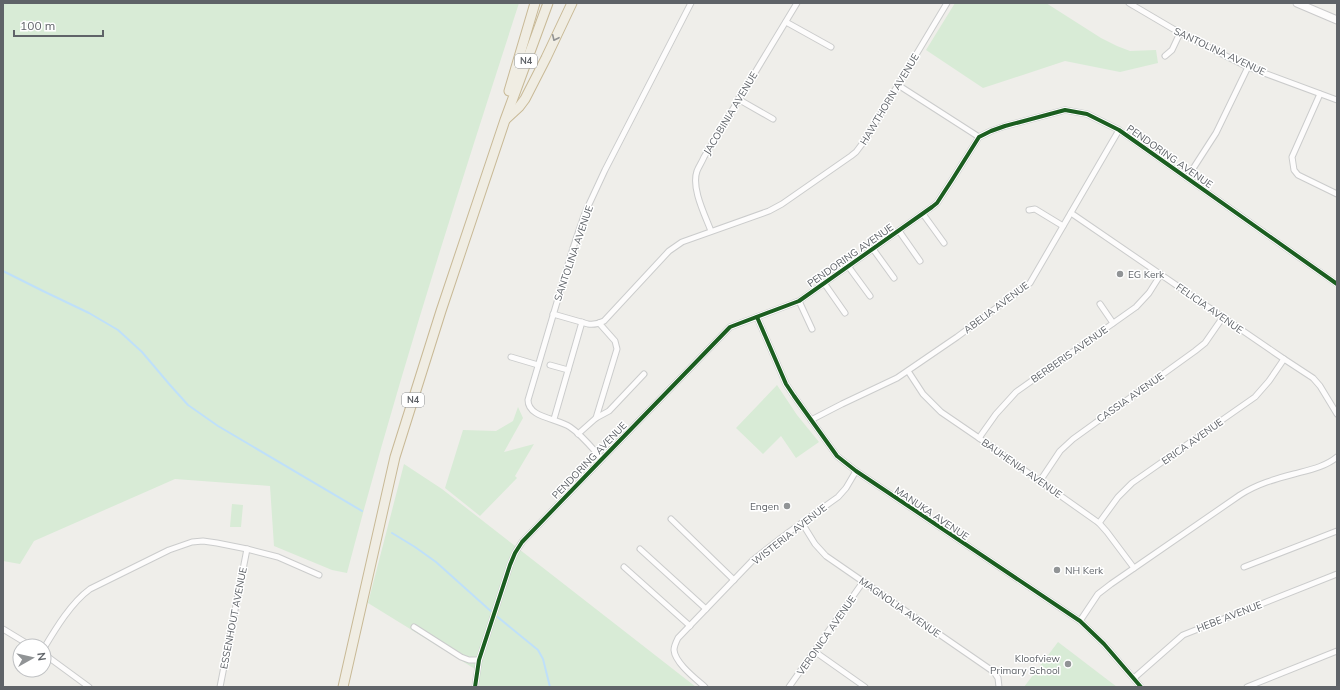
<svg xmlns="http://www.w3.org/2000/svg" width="1340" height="690" viewBox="0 0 1340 690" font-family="Mulish,sans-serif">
	<rect width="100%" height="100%" fill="#efeeea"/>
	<g fill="#d8ebd6">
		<path d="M3,3H519C458,192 397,381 347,573L332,570L274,546L270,486L175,479L34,541L20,564L3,561Z"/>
		<polygon points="955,3 1046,3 1101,38 1117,46 1130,51 1156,50 1158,63 1120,72 1065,61 983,88 926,50"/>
		<polygon points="777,385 797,415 819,442 796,458 781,436 763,454 736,428"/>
		<polygon points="518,407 523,418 504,452 534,444 515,476 517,478 480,516 445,488 463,430 496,431 513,421"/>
		<polygon points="404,464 442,489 696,687 472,687 475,669 368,603"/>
		<polygon points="232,504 243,505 241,527 230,527"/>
		<polygon points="1058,642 1117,687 1024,687"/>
	</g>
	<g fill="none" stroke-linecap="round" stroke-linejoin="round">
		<g stroke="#bfe0f9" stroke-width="2">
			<polyline points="3,271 43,291 89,313 118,330 142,352 170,385 188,405 218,426 362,511"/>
			<polyline points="392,533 415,547 436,562 494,614 538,650 543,659 550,687"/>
		</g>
		<g stroke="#cbcccc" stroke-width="7">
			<g id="street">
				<polyline points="1129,3 1180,33 1248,67 1337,100"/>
				<polyline points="786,22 831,47"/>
				<polyline points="1165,56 1172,50 1180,33"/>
				<polyline points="898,85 979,137"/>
				<polyline points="1320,94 1292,157 1294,170 1298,175 1337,194"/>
				<polyline points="738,99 773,119"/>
				<polyline points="1187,178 1216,133 1248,67"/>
				<polyline points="1029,210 1035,209 1063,226"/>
				<polyline points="1071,213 1284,359 1313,378 1320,386 1337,414"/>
				<polyline points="923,214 944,243"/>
				<path d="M711,231C705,215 691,188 697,171C699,166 702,162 704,157L797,3"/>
				<polyline points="899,231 920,261"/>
				<polyline points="873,249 894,278"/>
				<polyline points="848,266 870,296"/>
				<polyline points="824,283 845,313"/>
				<polyline points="799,301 812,329"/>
				<polyline points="1100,304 1113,323"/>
				<path d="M553,314L588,324C594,325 598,324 604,321L669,251L682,242L769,211L782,204L851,156L856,152L865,140L947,3"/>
				<polyline points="757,317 786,384 794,396 837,456 856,471 1080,621 1104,644 1141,687"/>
				<polyline points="511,357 538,365"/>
				<polyline points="550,365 568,370"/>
				<polyline points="908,371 923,394 941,412 979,438 1099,523 1107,532 1134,568"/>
				<polyline points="596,418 617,349 615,341 599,323"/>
				<polyline points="554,419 582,322"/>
				<polyline points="811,420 842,404 897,378 957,337 1030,283 1119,130"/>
				<polyline points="578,434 596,418 609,411 644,374"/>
				<polyline points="979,438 996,414 1016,392 1136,307 1149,293 1161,274"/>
				<path d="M602,459C592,448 582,435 570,427C557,418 528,418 528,400L573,248L585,213L605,170L691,3"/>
				<polyline points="1040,481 1060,451 1073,439 1195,351 1205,343 1223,317"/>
				<polyline points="671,519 734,580"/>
				<polyline points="802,523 815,544 826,556 994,672 998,678 999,687"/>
				<polyline points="1099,523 1118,497 1132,483 1255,397 1269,381 1284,359"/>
				<polyline points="640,549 706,609"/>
				<polyline points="624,567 690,626"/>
				<polyline points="1244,567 1337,531"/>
				<path d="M1080,621L1098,594L1111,584L1240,495C1257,484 1275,479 1294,474C1309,470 1325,467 1337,457"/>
				<polyline points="414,627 461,657 469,660 479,660"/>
				<polyline points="3,629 31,646"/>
				<path d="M44,648C56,628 71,603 90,589L169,550L192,542L203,541L217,543L247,549L278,557L319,575"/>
				<polyline points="814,651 865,687"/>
				<polyline points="44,654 89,687"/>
				<polyline points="1134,678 1183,635 1337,574"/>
				<polyline points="220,687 247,549"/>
				<polyline points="475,687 479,660 510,565 515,553 522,542 602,459 730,327 799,301 932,207 937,203 952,180 979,137 991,131 1005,126 1065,110 1087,114 1119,130 1337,284"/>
				<path d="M705,687C696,679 675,663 674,650C674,646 676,642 678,638L753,560L789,532L838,497L846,488L856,471"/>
				<polyline points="789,687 863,582"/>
				<polyline points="1247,687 1337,651"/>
			</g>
		</g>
		<g stroke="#cacacb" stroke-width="9">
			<polyline id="secondary" points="1297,3 1337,20"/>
		</g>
		<g stroke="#c8b996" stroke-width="11">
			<g id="highway">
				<polyline points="509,91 535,3"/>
				<polyline points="506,119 519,107 525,99 546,58 572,3"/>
				<polyline points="343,687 395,457 441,311 505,120 548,3"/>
			</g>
		</g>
		<use href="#street" stroke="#fdfcfc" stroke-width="5"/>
		<use href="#secondary" stroke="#fdfcfc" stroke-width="7"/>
		<use href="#highway" stroke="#f0ede3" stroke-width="9"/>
		<g stroke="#fff" stroke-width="6">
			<g id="cycleway">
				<polyline points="757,317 786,384 794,396 837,456 856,471 1080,621 1104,644 1141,687"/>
				<polyline points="475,687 479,660 510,565 515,553 522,542 602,459 730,327 799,301 932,207 937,203 952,180 979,137 991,131 1005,126 1065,110 1087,114 1119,130 1337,284"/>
			</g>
		</g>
		<use href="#cycleway" stroke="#1b5e20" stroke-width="4"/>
	</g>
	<defs><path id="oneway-chevron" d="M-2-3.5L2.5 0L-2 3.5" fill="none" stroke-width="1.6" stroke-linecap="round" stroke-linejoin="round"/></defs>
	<use stroke="#929393" href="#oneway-chevron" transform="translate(555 38) rotate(115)"/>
	<g fill="#919496" stroke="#fff" stroke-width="1.5">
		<circle cx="1120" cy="274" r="4"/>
		<circle cx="787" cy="506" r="4"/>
		<circle cx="1057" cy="570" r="4"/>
		<circle cx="1068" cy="664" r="4"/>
	</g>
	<g text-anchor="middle" stroke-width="3" stroke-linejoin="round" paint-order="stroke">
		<g fill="#fff" stroke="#8f9295" stroke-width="1">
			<rect x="515" y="54" width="22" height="14" rx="3"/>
			<rect x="402" y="393" width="22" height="14" rx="3"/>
		</g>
		<g font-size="9" font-weight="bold" fill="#5f6368">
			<text x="526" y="64">N4</text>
			<text x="413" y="403">N4</text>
		</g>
		<g font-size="10" fill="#5f6368" stroke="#fff">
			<text transform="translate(1220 51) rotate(25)" y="4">SANTOLINA AVENUE</text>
			<text transform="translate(889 99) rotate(-59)" y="4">HAWTHORN AVENUE</text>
			<text transform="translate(730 113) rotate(-59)" y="4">JACOBINIA AVENUE</text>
			<text transform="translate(1170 156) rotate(35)" y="4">PENDORING AVENUE</text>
			<text transform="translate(573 253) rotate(-71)" y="4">SANTOLINA AVENUE</text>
			<text transform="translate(850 255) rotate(-35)" y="4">PENDORING AVENUE</text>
			<text transform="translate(996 307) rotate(-37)" y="4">ABELIA AVENUE</text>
			<text transform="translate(1210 308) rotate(35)" y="4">FELICIA AVENUE</text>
			<text transform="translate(1069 354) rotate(-35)" y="4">BERBERIS AVENUE</text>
			<text transform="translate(1130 397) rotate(-35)" y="4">CASSIA AVENUE</text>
			<text transform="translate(1192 441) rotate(-35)" y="4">ERICA AVENUE</text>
			<text transform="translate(589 460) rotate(-46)" y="4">PENDORING AVENUE</text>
			<text transform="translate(1022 468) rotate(35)" y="4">BAUHENIA AVENUE</text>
			<text transform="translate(932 513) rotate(34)" y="4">MANUKA AVENUE</text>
			<text transform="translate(789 534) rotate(-38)" y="4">WISTERIA AVENUE</text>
			<text transform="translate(900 607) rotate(35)" y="4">MAGNOLIA AVENUE</text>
			<text transform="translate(1229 616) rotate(-21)" y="4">HEBE AVENUE</text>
			<text transform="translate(233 618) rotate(-79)" y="4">ESSENHOUT AVENUE</text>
			<text transform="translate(826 635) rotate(-55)" y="4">VERONICA AVENUE</text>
		</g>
		<g font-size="10" fill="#5f6368" stroke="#fff" text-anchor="start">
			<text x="1128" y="278">EG Kerk</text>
			<text x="779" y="510" text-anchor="end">Engen</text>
			<text x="1065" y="574">NH Kerk</text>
			<text x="1060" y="662" text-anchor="end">Kloofview<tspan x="1060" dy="12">Primary School</tspan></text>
		</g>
	</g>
	<rect width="1340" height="690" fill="none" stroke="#5f6368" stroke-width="8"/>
	<g transform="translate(32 658) rotate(82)"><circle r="19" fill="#ffffff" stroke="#bfc1c3"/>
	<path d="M0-3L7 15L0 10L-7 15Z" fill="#919496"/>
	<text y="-6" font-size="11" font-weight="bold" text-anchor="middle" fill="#5f6368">N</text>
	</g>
	<path d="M14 30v6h89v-6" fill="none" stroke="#5f6368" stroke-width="2"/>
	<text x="20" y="30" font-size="12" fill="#5f6368" stroke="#ffffff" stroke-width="3" paint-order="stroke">100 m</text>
</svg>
